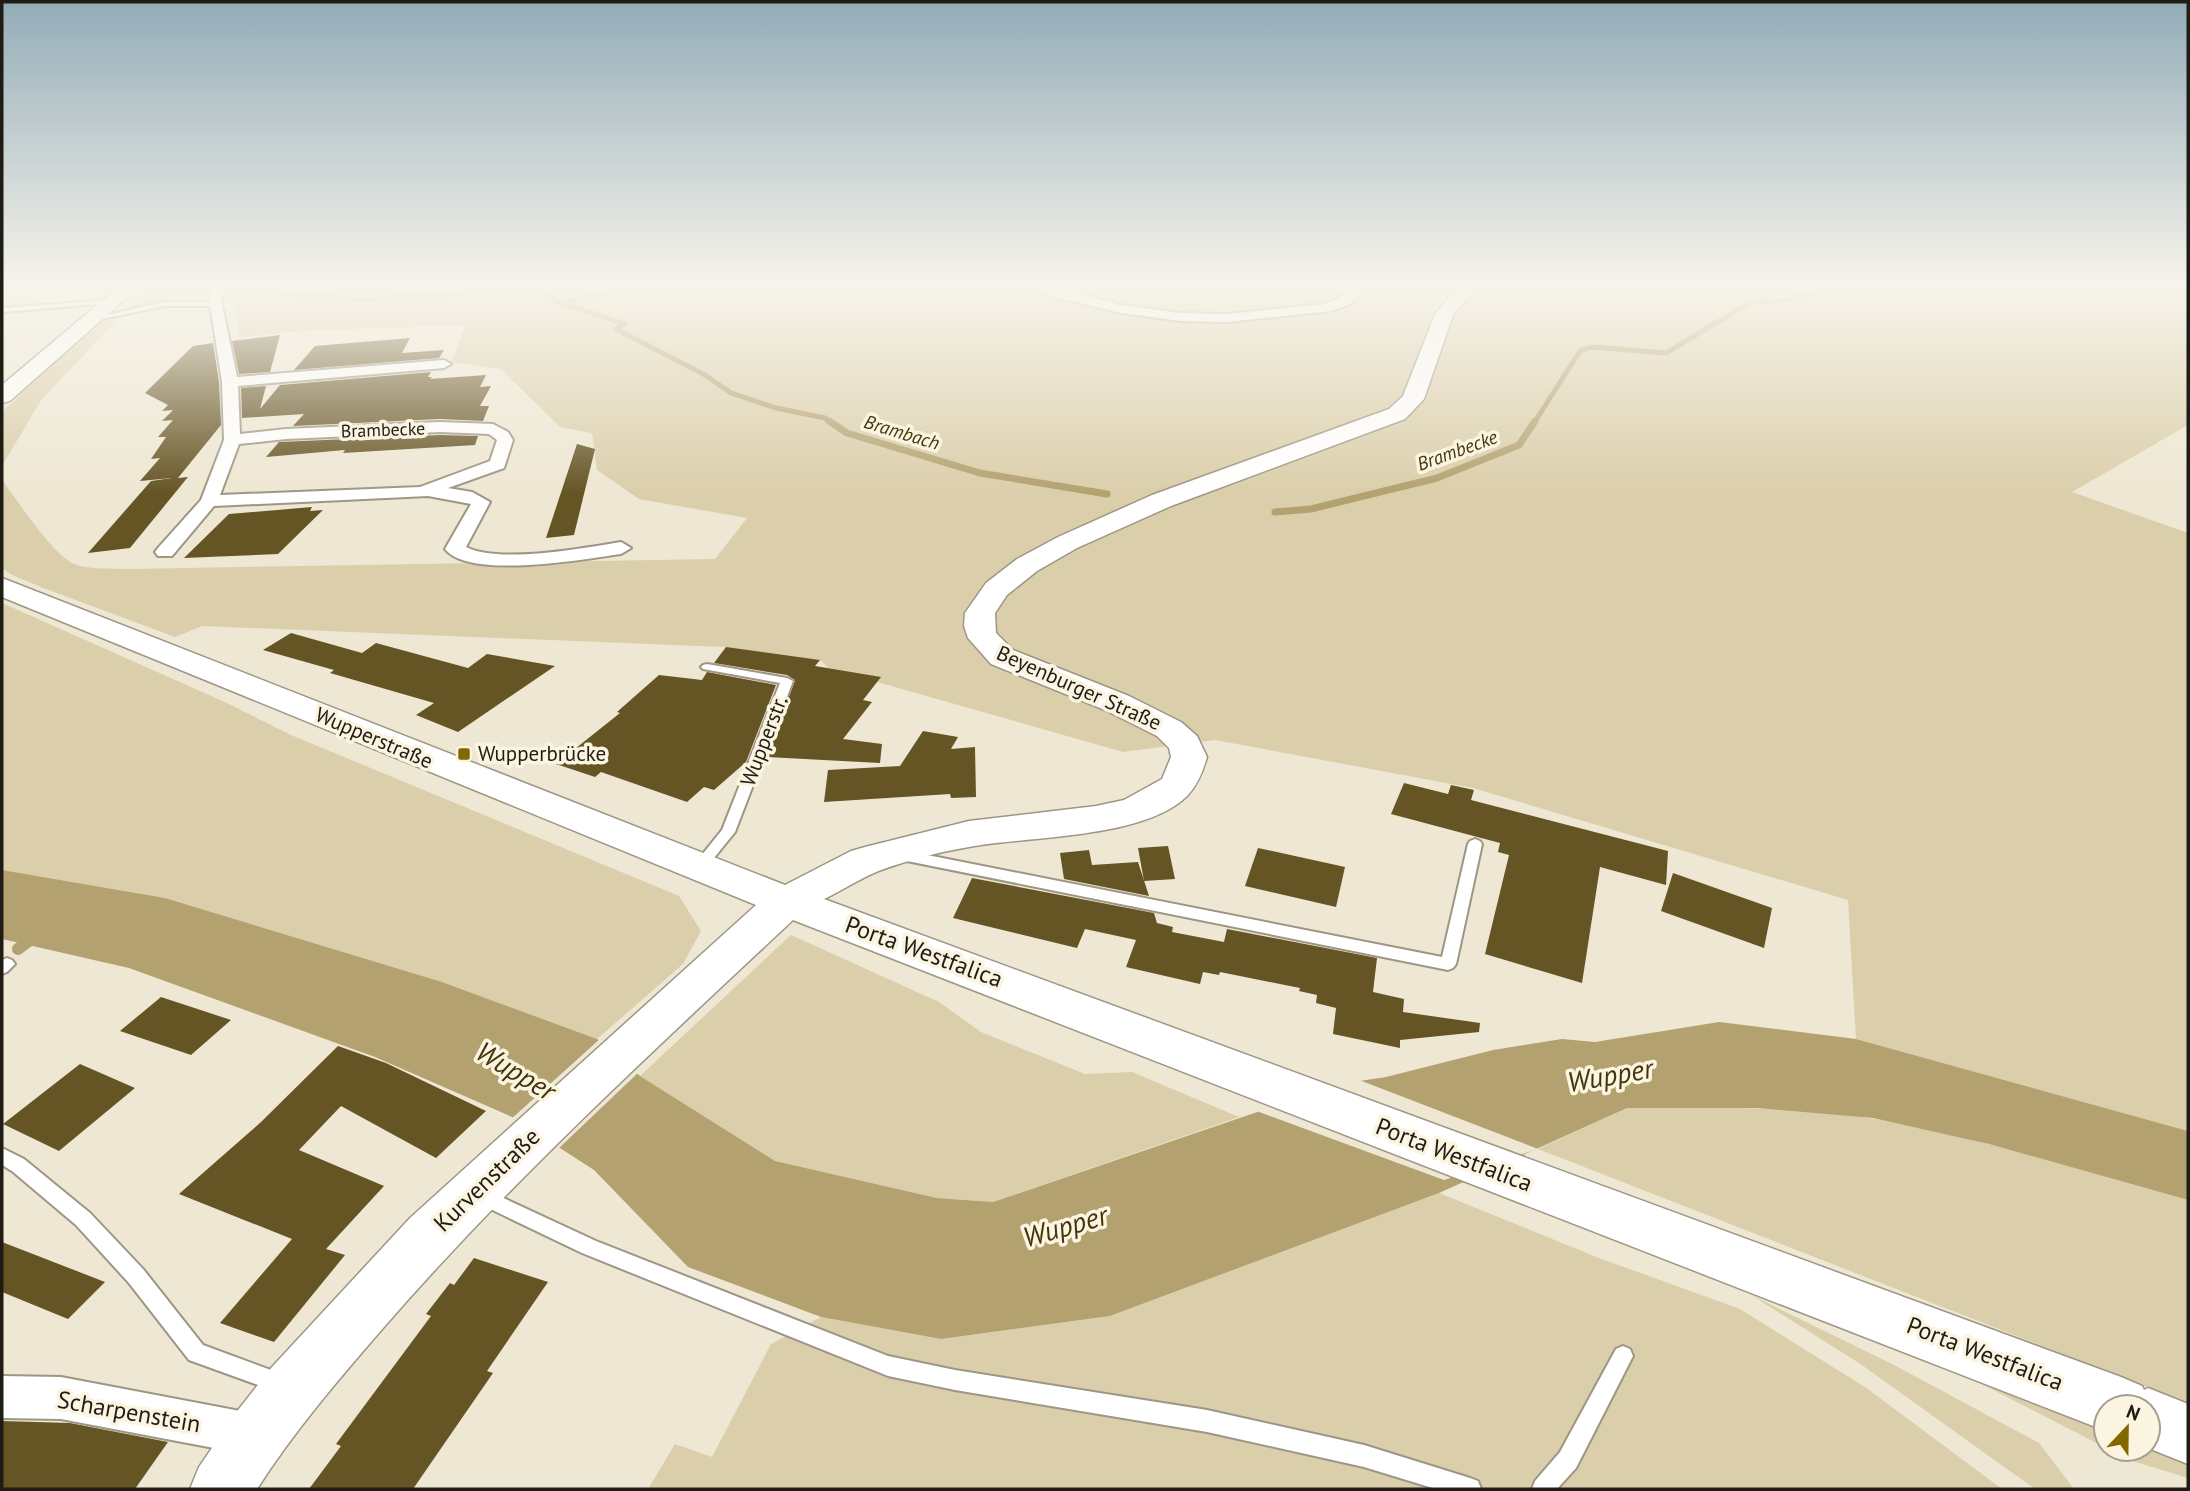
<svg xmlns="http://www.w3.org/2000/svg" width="2190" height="1491" viewBox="0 0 2190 1491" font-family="'PT Sans',sans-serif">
	<rect width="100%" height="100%" fill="#eee7d3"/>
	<g fill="#dbceaa">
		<polygon points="155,285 209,285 210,295 198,299 127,308 129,302"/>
		<path d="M229,285H2188V425L2072,492L2188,533V1131L1856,1039L1848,900L1473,788L1215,740L1123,752L828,668L822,661L724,647L202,626L175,637L46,589L12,575L2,568V480C17,500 53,555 74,564C90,570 113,568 129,569L715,559L747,518L639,499L597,470L592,433L560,427L501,369L451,362L466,325L299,331L240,338Z"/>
		<polygon points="117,320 41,400 2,466 2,412 100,321"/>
		<polygon points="2,603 227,703 291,735 679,896 701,931 683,964 597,1039 442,982 165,898 2,870"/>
		<polygon points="791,935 939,1002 981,1032 1085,1074 1132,1072 1239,1117 993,1202 937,1198 775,1161 640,1076"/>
		<path d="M1627,1108C1711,1108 1797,1105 1881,1120C1985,1139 2087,1172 2188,1200V1403L1538,1149Z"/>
		<polygon points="1439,1193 1599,1258 1740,1309 1865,1387 2002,1489 648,1489 675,1444 712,1457 771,1344 821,1317 941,1339 1110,1316"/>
		<polygon points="1751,1295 1894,1365 2039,1443 2074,1489 2035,1489 1859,1363"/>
		<polygon points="1981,1377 2106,1426 2106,1448 1978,1382"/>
		<polygon points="2148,1442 2188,1458 2188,1478 2126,1459 2108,1449 2148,1449"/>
	</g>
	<polygon fill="#b3a170" points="2,870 165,898 442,982 597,1039 640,1076 775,1161 937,1198 993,1202 1340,1084 1386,1077 1493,1050 1562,1039 1595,1042 1719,1022 1856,1039 2188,1131 2188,1200 1989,1144 1873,1118 1758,1108 1627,1108 1439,1193 1110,1316 941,1339 821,1317 688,1267 594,1170 512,1117 375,1057 129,968 2,939"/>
	<g fill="#eee7d3">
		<polygon points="601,1038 640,1071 557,1150 510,1120"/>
		<polygon points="1354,1078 1538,1149 1444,1180 1251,1109"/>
	</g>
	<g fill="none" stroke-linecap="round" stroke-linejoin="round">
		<g stroke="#b3a170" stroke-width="5">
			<polyline points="231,288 365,300 495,290 542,292 561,303 625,324 616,329 705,375 731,393 776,408 825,418 832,423"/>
			<polyline points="564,302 634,285"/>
			<polyline points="1534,423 1580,351 1592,347 1666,353 1751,302 1787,300 1837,285"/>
		</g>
		<g stroke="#b3a170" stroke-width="7">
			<polyline points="829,421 847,433 980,473 1107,494"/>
			<polyline points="1275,512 1311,509 1437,478 1519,445 1535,421"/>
		</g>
		<polyline stroke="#b3a170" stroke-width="12" points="18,949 35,936"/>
	</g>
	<g fill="#655424">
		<polygon points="280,335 270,372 239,374 232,341"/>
		<polygon points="410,338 402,353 444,350 439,358 294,370 315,346"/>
		<polygon points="213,343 219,382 221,425 178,478 188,477 130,548 88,553 151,481 172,478 140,481 160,458 151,459 166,437 158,437 173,420 162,421 173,410 162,411 168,405 145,393 193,346"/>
		<polygon points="431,372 428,377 432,377 430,379 486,375 480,387 491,386 480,406 489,406 483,421 440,419 293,426 304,414 242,418 241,388 266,386 260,409 280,385"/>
		<polygon points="440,435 478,436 475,445 343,453 345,450 266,457 279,442"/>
		<polygon points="577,444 595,449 574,535 546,538"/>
		<polygon points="312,507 310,511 323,510 278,554 184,558 229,514"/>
		<polygon points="291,633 362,653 376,643 468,668 487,654 555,666 458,732 416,715 434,703 330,673 334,670 263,650"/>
		<polygon points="726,647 820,660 815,666 881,677 863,700 872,702 843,739 882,744 880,763 767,757 795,680 787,675 714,663"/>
		<polygon points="707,672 776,685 746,762 714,790 704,787 687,802 601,772 595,777 556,764 620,713 617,712 659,675 702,680"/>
		<polygon points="923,731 958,737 951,749 975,747 976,797 951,798 950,794 824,802 828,770 900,766"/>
		<polygon points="1404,783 1448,794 1451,785 1474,790 1471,800 1668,851 1666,885 1600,867 1582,983 1485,954 1509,855 1498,852 1500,843 1391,814"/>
		<polygon points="1168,846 1175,879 1144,881 1138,848"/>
		<polygon points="1258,848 1345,867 1336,907 1245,886"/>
		<polygon points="1089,850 1092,865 1138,862 1149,896 1064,879 1060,853"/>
		<polygon points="1673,873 1772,908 1764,948 1661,911"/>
		<polygon points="972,878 1154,913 1157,923 1173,927 1172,932 1224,942 1227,929 1377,958 1373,992 1404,999 1403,1012 1480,1023 1479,1032 1400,1040 1400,1048 1333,1034 1336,1008 1316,1003 1317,995 1299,991 1300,988 1220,972 1219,975 1203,972 1200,984 1126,967 1136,940 1085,929 1077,948 953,918"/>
		<polygon points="161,997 231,1020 191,1055 120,1031"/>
		<polygon points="338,1046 386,1063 486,1111 436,1158 341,1106 299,1150 384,1186 326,1249 345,1255 274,1342 220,1323 292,1239 179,1194 261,1122"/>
		<polygon points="80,1064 135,1088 59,1151 3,1124"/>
		<polygon points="2,1242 105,1282 68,1319 2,1292"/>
		<polygon points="474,1258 548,1282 487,1371 493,1373 413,1489 309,1489 341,1446 336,1444 431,1316 426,1314 450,1283 454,1285"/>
		<polygon points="2,1421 70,1423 168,1442 135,1489 2,1489"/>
	</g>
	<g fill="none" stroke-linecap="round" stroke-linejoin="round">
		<g stroke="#9d9684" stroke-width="4">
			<g id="lane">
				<polygon points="110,300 112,301 112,303 2,312 2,308"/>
				<polygon points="165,302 216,302 219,304 216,306 165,306 92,321 89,319"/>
				<polygon points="707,664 787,678 793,681 735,832 705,869 695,869 693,866 722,830 780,683 703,669 701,667 703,665"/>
				<polygon points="1475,839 1480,841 1482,844 1456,964 1453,968 1448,970 902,860 897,858 895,855 897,852 902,850 1442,957 1468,844 1470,841"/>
				<polygon points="7,958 12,960 15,964 7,972 2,974 2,960"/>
				<polygon points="2,1148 24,1159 90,1213 143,1269 203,1345 287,1376 290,1383 287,1390 280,1393 189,1360 129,1283 76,1225 12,1171 2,1165"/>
				<polygon points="484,1189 596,1241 888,1356 955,1370 1207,1410 1364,1445 1470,1478 1478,1481 1481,1489 1436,1489 1364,1467 1207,1432 955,1390 888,1376 582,1253 478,1203 475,1197 478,1191"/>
				<polygon points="1623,1346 1630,1349 1633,1356 1576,1468 1557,1489 1532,1489 1535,1481 1560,1452 1616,1349"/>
			</g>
		</g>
		<g stroke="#9d9684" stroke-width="4">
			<g id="street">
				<path d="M211,285H223L222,304L237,377L444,360L451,364L444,368L238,386L240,434L286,429L440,422L493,424L508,432L513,440L504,468L448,488L472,492L490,502L466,547C500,564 583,548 621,542L631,548L621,554C586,559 469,580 445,549L471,504L428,496L214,506L172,556H158L155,552L158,548L201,500L224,440L222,382L210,304ZM440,432L489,434L497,440L490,461L420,487L220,495L239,444L286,439Z"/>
				<polygon points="1031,285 1047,285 1121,305 1181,313 1227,314 1325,304 1340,298 1353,285 1366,285 1350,304 1332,311 1227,322 1181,321 1121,313 1052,296"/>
				<polygon points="2,1376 61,1377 256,1414 271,1420 277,1435 271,1450 256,1456 61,1419 2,1418"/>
			</g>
		</g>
		<g stroke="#9d9684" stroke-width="3">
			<g id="secondary">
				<polygon points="121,285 141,285 10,401 2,403 2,385"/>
				<path d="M1460,285H1479L1453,315L1424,399L1405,419L1171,506L1077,548L1037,571L1007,595L995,613L996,633L1013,650L1129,696L1181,722L1197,736L1207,757C1203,771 1198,784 1188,795C1146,839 1027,836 969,847C939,852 909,860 881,870C862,877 843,890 824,899L2121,1377L2142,1386L2144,1390L2148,1388L2188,1404V1464L2148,1448V1407H2106V1431L793,920C653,1051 510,1182 384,1327C339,1379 294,1431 257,1489H190L199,1467L235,1414L272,1367L410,1218L756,905L2,597V578L785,885L851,851L865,847L969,821L1096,806L1124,800L1162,779L1171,757L1169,748L1157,736L1105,710L991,664L968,638L964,626L965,613L986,583L1017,559L1058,537L1152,495L1389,409L1403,396L1435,314Z"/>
			</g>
		</g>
		<use href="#lane" fill="#fff" fill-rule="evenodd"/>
		<use href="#street" fill="#fff" fill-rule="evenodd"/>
		<use href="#secondary" fill="#fff" fill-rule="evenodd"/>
	</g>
	<linearGradient id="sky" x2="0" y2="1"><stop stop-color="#93acb8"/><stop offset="0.58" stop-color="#f7f4eb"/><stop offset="1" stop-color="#f7f4eb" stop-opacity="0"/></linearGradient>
	<rect width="2190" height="494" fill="url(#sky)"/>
	<rect fill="#836700" stroke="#fbf4e0" stroke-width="2.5" x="457" y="747" width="14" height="14" rx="3.5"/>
	<g text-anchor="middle" stroke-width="7" stroke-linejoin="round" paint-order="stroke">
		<g font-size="18" fill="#1f1c15" stroke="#fbf4e0">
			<text transform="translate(383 430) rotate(-2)" y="6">Brambecke</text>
		</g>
		<g font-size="19" font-style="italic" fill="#43360d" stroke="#fbf4e0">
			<text transform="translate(902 432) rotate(17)" y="7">Brambach</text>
			<text transform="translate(1457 450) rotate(-20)" y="7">Brambecke</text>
		</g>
		<g font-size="21" fill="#1f1c15" stroke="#fbf4e0">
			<text transform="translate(1079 688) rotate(24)" y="7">Beyenburger Straße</text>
			<text transform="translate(374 738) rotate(23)" y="7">Wupperstraße</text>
			<text transform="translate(764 741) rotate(-69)" y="7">Wupperstr.</text>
		</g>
		<g font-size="21" fill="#1f1c15" stroke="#fbf4e0" text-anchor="start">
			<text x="478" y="761">Wupperbrücke</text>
		</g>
		<g font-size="24" fill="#1f1c15" stroke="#fbf4e0">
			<text transform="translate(924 952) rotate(20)" y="8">Porta Westfalica</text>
			<text transform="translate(1454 1155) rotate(21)" y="8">Porta Westfalica</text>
			<text transform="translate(487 1180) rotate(-44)" y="8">Kurvenstraße</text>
			<text transform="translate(1985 1354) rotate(21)" y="8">Porta Westfalica</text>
			<text transform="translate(129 1412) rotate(10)" y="8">Scharpenstein</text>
		</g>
		<g font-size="28" font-style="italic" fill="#43360d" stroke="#fbf4e0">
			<text transform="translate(516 1071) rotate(31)" y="10">Wupper</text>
			<text transform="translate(1610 1075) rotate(-10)" y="10">Wupper</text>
			<text transform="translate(1065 1226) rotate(-16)" y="10">Wupper</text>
		</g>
	</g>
	<rect width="2190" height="1491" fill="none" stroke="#1f1c15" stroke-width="7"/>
	<g transform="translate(2127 1428) rotate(22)"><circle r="33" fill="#fbf4e0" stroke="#a39e8f" stroke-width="2"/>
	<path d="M0-5L12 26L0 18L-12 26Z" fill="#836700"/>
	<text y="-10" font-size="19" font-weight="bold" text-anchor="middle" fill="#1f1c15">N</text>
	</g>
</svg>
